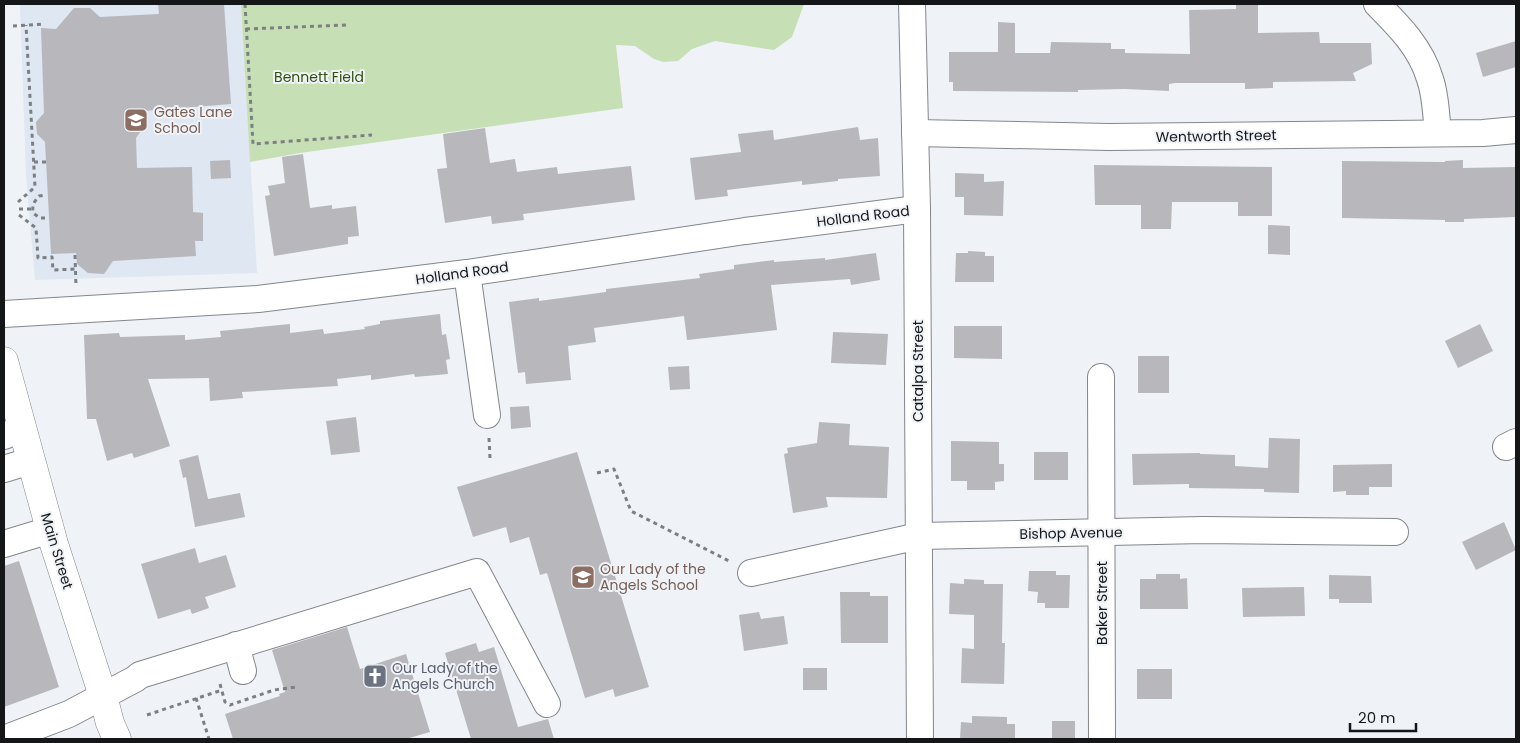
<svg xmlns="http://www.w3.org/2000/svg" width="1520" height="743" viewBox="0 0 1520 743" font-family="Poppins,sans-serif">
	<rect width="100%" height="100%" fill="#eff3f8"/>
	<polygon fill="#dee7f2" points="20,4 241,4 257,273 35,280 26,175"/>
	<polygon fill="#c6dfb5" points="241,4 804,4 792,37 774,50 715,41 692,49 678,61 663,62 654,59 635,46 616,45 623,108 300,153 250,162"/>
	<g fill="#b7b7bc">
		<polygon points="158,4 224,4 231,104 144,111 143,128 136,138 137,168 192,167 193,212 203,213 203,241 195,241 196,256 113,261 104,274 88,273 77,264 76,253 51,254 45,142 37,134 36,122 44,113 41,28 56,29 74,8 90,8 100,17 159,14"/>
		<polygon points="1236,4 1258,4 1258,33 1319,32 1320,43 1371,43 1372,64 1353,73 1356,81 1273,82 1273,88 1245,89 1245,83 1175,83 1169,84 1169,91 1125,89 1078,90 1078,92 953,91 953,82 949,82 949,52 998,52 998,22 1015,23 1015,53 1050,53 1051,42 1111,43 1111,49 1125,49 1125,53 1190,54 1189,10 1236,9"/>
		<polygon points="1516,41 1516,67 1483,77 1476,53"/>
		<polygon points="858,127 860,140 878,138 880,176 838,179 838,181 802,185 802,181 727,190 728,196 695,200 690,158 741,152 738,134 773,130 774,140"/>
		<polygon points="485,128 490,163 515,159 517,172 557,167 558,174 631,166 635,200 523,214 524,220 492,224 491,216 445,223 437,169 447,168 443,134"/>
		<polygon points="303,154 310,208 332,205 332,209 356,206 359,236 348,237 348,244 274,256 265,196 270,195 268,186 285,183 282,157"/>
		<polygon points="230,160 231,178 211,179 210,161"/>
		<polygon points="1463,160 1463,168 1516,167 1516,217 1464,219 1464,222 1445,222 1445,220 1342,218 1342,161 1445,162 1445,161"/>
		<polygon points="1094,165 1272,167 1272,216 1238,216 1238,202 1172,202 1171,229 1141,229 1141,205 1095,205"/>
		<polygon points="955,173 984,174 984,182 1004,181 1003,216 964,215 964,197 955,197"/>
		<polygon points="1268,225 1290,226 1290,255 1268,254"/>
		<polygon points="968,251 985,252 985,256 994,256 994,282 955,282 956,253 968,253"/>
		<polygon points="876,253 880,280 851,285 850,279 771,285 777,330 687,340 684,316 594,328 596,342 568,346 571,380 526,384 525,372 518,373 509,302 539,298 539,301 606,292 606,289 700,278 699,274 734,269 734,265 774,260 774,262 825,258 825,260"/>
		<polygon points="440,314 442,335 446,334 450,359 446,360 448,374 415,377 414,374 371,380 371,375 337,379 338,386 242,392 243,398 210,401 209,378 148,379 170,446 134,458 132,453 107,461 96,419 87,419 84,335 119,333 120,337 185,335 185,340 221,337 220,331 290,324 290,333 323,329 324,334 365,329 364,327 380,324 380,321"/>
		<polygon points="1480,324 1493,351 1458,368 1445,341"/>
		<polygon points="954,326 1002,326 1002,359 954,358"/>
		<polygon points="833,332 888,334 886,365 831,363"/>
		<rect x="1138" y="356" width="31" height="37"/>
		<polygon points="689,366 690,389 670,390 668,367"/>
		<polygon points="529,406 531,427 511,429 510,407"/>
		<polygon points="356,417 360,452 331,455 326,421"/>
		<polygon points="819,422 850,424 849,445 889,447 887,498 826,497 828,507 793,513 784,454 788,453 787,448 817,443"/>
		<polygon points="1269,438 1300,439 1299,493 1264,492 1264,489 1189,488 1189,484 1133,485 1132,454 1200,453 1200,454 1235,455 1235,466 1268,468"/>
		<polygon points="951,441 999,442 999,464 1004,464 1004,481 995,482 995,490 967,490 967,481 951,481"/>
		<polygon points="577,452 649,687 615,697 613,689 585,698 547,573 540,575 529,537 510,543 506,527 473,537 457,487"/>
		<rect x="1034" y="452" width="34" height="28"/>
		<polygon points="198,455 208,499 240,493 245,517 195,527 186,477 183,478 179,460"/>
		<polygon points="1392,464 1392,487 1369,487 1369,495 1346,495 1346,491 1333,492 1333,465"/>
		<polygon points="1504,522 1516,550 1476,570 1462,542"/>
		<polygon points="195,548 199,563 226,555 236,587 205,597 209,608 192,614 190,609 158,619 141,564"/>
		<polygon points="19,561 59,687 4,707 4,566"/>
		<polygon points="1029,571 1056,571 1056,575 1070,575 1069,608 1045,608 1045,603 1037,603 1038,592 1028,591"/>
		<polygon points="1156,574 1180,574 1180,579 1187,578 1188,609 1140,609 1140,579 1156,579"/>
		<polygon points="1329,575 1371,576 1372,603 1339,603 1339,599 1329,599"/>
		<polygon points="964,579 984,580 984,584 1003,584 1002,643 1005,643 1004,684 961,683 962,648 974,649 974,615 949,614 950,583 964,584"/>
		<polygon points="1304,587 1305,616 1243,617 1242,588"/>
		<polygon points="840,592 870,592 870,596 888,596 888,643 841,643"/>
		<polygon points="759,612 761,619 784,616 788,644 744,651 739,615"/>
		<polygon points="347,627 360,669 406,654 430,732 406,739 233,739 225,714 280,696 279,694 285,692 272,650"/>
		<polygon points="476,643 479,652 494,647 518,727 548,719 554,739 471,739 445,653"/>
		<rect x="803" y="668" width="24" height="22"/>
		<rect x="1137" y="669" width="35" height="30"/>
		<polygon points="972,716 1007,717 1007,724 1015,724 1015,739 960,739 961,722 972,723"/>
		<rect x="1052" y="721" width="23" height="18"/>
	</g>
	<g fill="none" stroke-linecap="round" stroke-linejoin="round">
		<g stroke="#83868b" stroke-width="28">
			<g id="minor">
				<polyline points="912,4 917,209 920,739"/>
				<path d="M1377,4C1399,26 1421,48 1430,79C1436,96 1436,116 1438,133"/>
				<polyline points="915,133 1109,137 1483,133 1516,130"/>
				<polyline points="467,273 487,415"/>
				<polyline points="4,314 258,299 467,273 745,231 917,209"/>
				<polyline points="1101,377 1102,739"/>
				<polyline points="4,436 21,429"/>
				<polyline points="1506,447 1516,442"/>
				<polyline points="4,469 30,461"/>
				<polyline points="4,544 50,530"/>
				<polyline points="751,573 919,536 1203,530 1395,532"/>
				<polyline points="236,645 243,671"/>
				<polyline points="4,739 69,714 135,679 140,675 477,572 547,704"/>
			</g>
		</g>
		<g stroke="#83868b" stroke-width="29">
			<polyline id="highway" points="4,361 54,544 103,696 110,723 117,739"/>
		</g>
		<g stroke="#7d7f82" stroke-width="3" stroke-dasharray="4 4" stroke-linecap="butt">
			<polyline points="245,4 253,144 372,135"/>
			<polyline points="13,26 45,24"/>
			<polyline points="246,29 347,25"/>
			<polyline points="34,162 46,162"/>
			<polyline points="18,202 35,187 26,25"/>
			<polyline points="19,209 32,209"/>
			<polyline points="19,215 36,228 38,258 52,257 53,270 75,269"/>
			<path d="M45,218H40L33,213C32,205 34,202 39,196L45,195"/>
			<polyline points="75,255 76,287"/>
			<polyline points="489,438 490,458"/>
			<polyline points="597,473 614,469 631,511 731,562"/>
			<polyline points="220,684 225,702 230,705 274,690 297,687"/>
			<polyline points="196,698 209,739"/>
			<polyline points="147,715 222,690"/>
		</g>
		<use href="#minor" stroke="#fff" stroke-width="26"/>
		<use href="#highway" stroke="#fff" stroke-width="28"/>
	</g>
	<defs>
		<g id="school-square" transform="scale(1.25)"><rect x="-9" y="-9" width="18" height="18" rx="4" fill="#8d6e63" stroke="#eff3f8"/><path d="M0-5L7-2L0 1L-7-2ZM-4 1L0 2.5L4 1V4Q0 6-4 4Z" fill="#fff"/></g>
		<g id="church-square" transform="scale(1.25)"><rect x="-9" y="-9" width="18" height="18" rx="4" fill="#6b7280" stroke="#eff3f8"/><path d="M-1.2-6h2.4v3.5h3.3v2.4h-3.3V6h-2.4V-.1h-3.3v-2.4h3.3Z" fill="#fff"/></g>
	</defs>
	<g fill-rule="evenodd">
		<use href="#school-square" x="136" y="120"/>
		<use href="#school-square" x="583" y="577"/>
		<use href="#church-square" x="375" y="676"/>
	</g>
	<g text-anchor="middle" stroke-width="4" stroke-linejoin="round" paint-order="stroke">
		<g font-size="14" fill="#2f500b" stroke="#eff3f8">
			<text x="319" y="82">Bennett Field</text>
		</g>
		<g font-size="14" fill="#785e54" stroke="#eff3f8" text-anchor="start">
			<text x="154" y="117">Gates Lane<tspan x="154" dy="16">School</tspan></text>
			<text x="600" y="574">Our Lady of the<tspan x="600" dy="16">Angels School</tspan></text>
		</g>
		<g font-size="14" fill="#151617" stroke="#eff3f8">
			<text transform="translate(1216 136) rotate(-1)" y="5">Wentworth Street</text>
			<text transform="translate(863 216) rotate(-7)" y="5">Holland Road</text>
			<text transform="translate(462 273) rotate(-8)" y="5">Holland Road</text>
			<text transform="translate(918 371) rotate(-90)" y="5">Catalpa Street</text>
			<text transform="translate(1071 533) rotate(-1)" y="5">Bishop Avenue</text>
			<text transform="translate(57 551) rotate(73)" y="5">Main Street</text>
			<text transform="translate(1102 603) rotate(-90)" y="5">Baker Street</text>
		</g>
		<g font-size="14" fill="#5b616d" stroke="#eff3f8" text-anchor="start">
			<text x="392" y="673">Our Lady of the<tspan x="392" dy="16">Angels Church</tspan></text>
		</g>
	</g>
	<rect width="1520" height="743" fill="none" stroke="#151617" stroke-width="10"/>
	<path d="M1350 723v8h66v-8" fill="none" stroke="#151617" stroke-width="2.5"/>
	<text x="1358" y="723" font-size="15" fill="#151617" stroke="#eff3f8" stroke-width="4" paint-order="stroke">20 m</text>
</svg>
